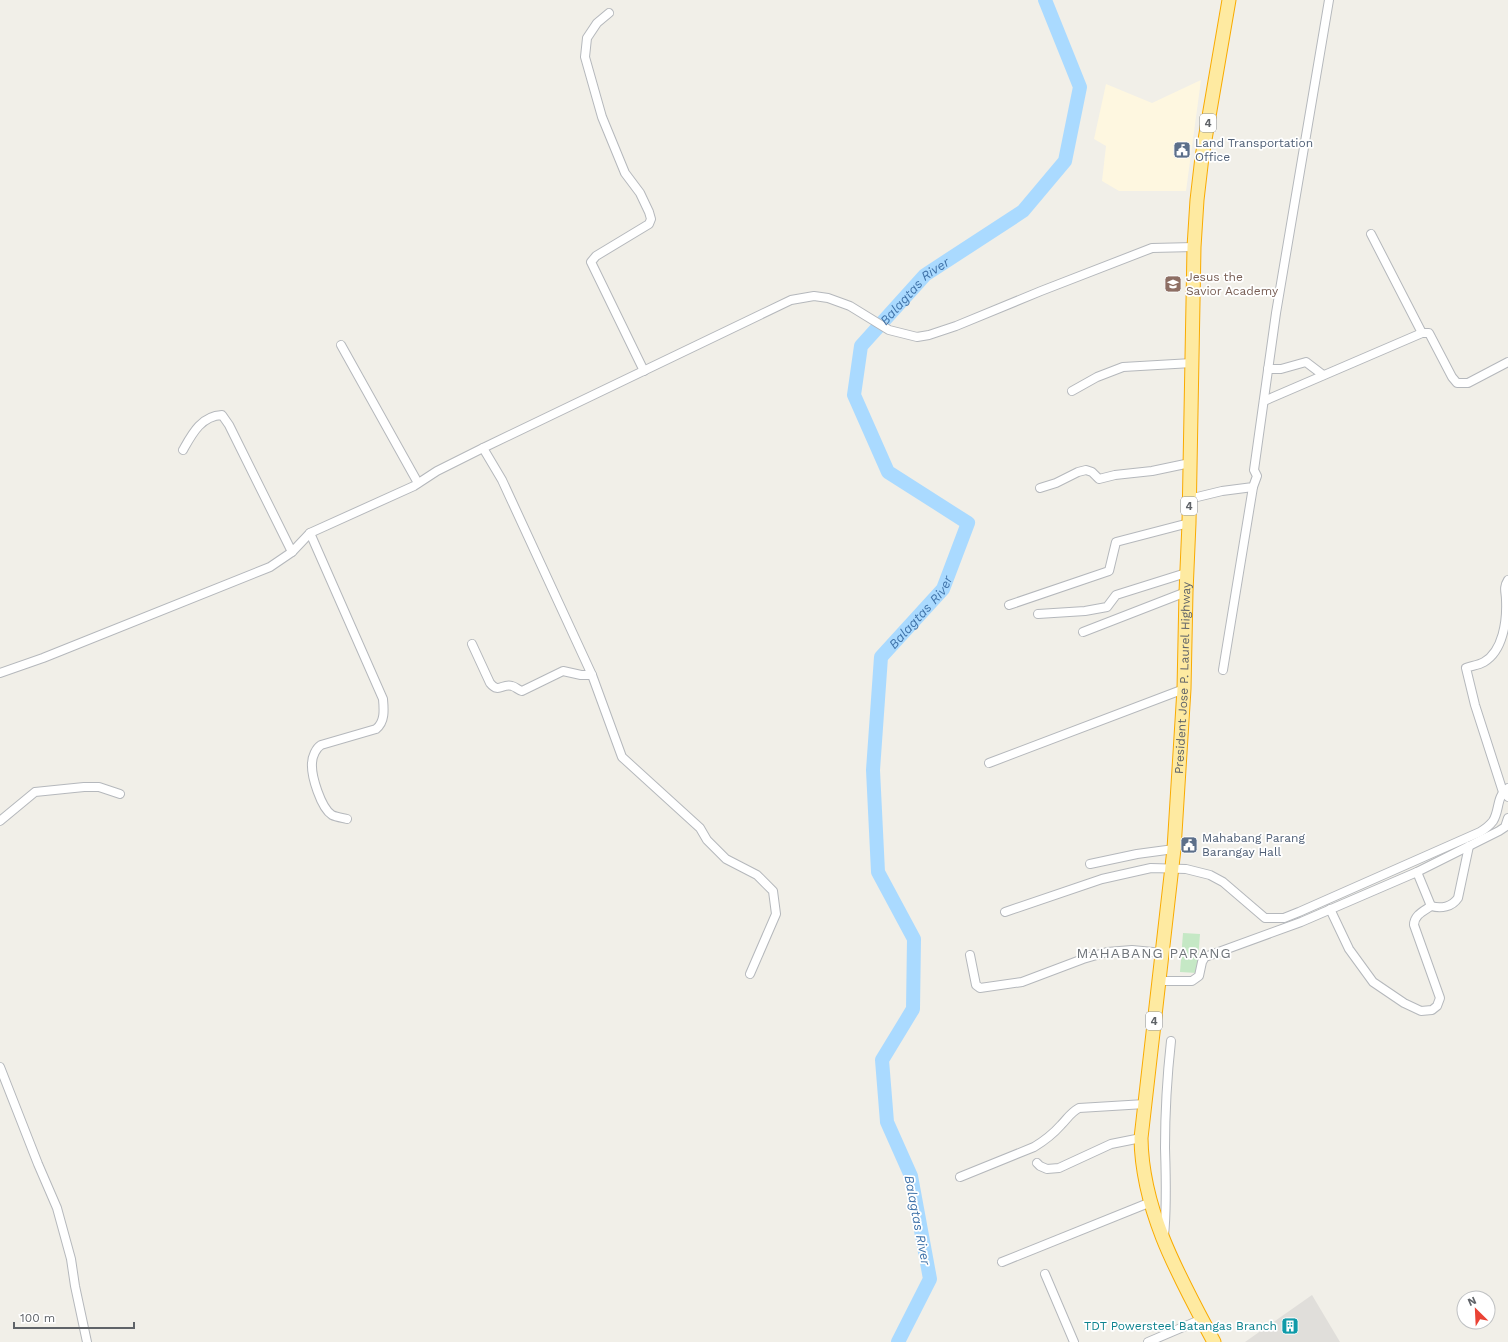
<svg xmlns="http://www.w3.org/2000/svg" width="1508" height="1342" viewBox="0 0 1508 1342" font-family="'Work Sans',sans-serif">
	<rect width="100%" height="100%" fill="#f1efe8"/>
	<polygon fill="#fef7e0" points="1201,80 1186,191 1119,191 1102,181 1106,146 1094,139 1106,84 1152,103"/>
	<polygon fill="#e0deda" points="1312,1295 1340,1342 1245,1342"/>
	<polygon fill="#c5e8c5" points="1183,933 1200,934 1197,973 1180,972"/>
	<g fill="none" stroke-linecap="round" stroke-linejoin="round">
		<path stroke="#aadaff" stroke-width="14" id="s1" d="M898,1342L930,1279L911,1176L887,1122L882,1060L913,1009L914,939L878,872L873,770L881,657L943,589L968,523L888,472L854,395L861,346L925,275L1023,211L1065,161L1080,87L1045,0"/>
		<g stroke="#b5b8bc" stroke-width="10">
			<g id="minor">
				<polyline points="609,13 597,23 587,38 585,57 602,117 625,173 640,193 649,212 651,219 649,224 596,256 591,262 644,371"/>
				<polyline points="1371,234 1422,333"/>
				<polyline points="341,345 418,483"/>
				<polyline points="1268,369 1281,369 1306,362 1323,375"/>
				<polyline points="1072,391 1097,377 1123,367 1192,363"/>
				<polyline points="1264,401 1422,333 1429,333 1452,377 1457,383 1468,383 1508,362"/>
				<polyline points="483,448 502,480 592,675 622,757 700,828 707,840 726,859 757,875 773,891 776,914 750,974"/>
				<path d="M183,450C192,434 201,416 222,415L229,425L292,552"/>
				<polyline points="1040,488 1056,483 1078,472 1086,470 1092,472 1099,479 1115,475 1152,471 1190,463"/>
				<polyline points="1189,499 1222,491 1253,487 1257,476 1254,470 1276,313 1329,0"/>
				<path d="M310,533L383,699C384,710 385,722 376,729L321,745C316,748 312,757 312,763C311,776 321,808 332,815C336,817 343,818 347,819"/>
				<path d="M1508,580C1503,588 1506,592 1506,600C1507,621 1503,651 1484,662C1479,665 1471,666 1466,668L1475,705L1503,792L1508,797"/>
				<polyline points="1009,605 1109,571 1116,542 1189,523"/>
				<polyline points="1038,614 1085,611 1107,607 1116,595 1186,573"/>
				<polyline points="1083,632 1186,592"/>
				<path d="M472,644L490,683C499,694 502,683 512,686C516,687 518,690 522,691L563,671L581,675H592"/>
				<polyline points="1223,670 1253,487"/>
				<polyline points="0,673 43,658 270,567 292,552 310,533 414,486 437,471 483,448 791,300 814,296 828,298 850,306 889,330 917,337 929,335 956,326 1041,291 1152,248 1194,247"/>
				<polyline points="989,763 1184,689"/>
				<polyline points="0,821 35,792 84,787 99,787 120,794"/>
				<polyline points="1090,864 1137,854 1174,849"/>
				<path d="M1431,906C1441,909 1452,907 1458,898L1469,846"/>
				<path d="M1330,909L1349,949L1373,982L1404,1003L1421,1011L1432,1010L1437,1006L1440,998L1414,925C1414,915 1424,911 1431,906L1417,872"/>
				<path d="M1005,912L1102,879L1151,868L1186,869L1210,875L1223,882L1265,918H1284L1299,912L1480,832C1485,829 1490,825 1493,821C1500,810 1496,796 1508,788"/>
				<polyline points="970,955 976,985 980,988 1022,982 1083,959 1107,952 1132,950 1163,953"/>
				<polyline points="1159,981 1192,981 1199,976 1202,962 1205,957 1301,922 1417,872 1499,831 1505,827 1508,818"/>
				<polyline points="0,1067 38,1164 57,1208 71,1259 75,1286 87,1342"/>
				<polyline points="1037,1163 1040,1166 1047,1169 1059,1168 1111,1144 1141,1138"/>
				<path d="M960,1177L1034,1147C1044,1141 1053,1134 1061,1125C1068,1118 1070,1113 1079,1108L1145,1104"/>
				<path d="M1164,1236C1167,1206 1166,1178 1165,1148C1165,1112 1167,1077 1171,1041"/>
				<polyline points="1002,1262 1151,1202"/>
				<polyline points="1045,1274 1074,1342"/>
				<polyline points="1148,1342 1202,1319"/>
			</g>
		</g>
		<g stroke="#f9ab00" stroke-width="15">
			<g id="trunk">
				<path id="s2" d="M1214,1342C1180,1278 1142,1212 1141,1138L1174,849L1184,689L1186,592L1189,523L1194,247L1197,200L1202,157L1229,0"/>
			</g>
		</g>
		<use href="#minor" stroke="#fff" stroke-width="8"/>
		<use href="#trunk" stroke="#feeaa1" stroke-width="13"/>
	</g>
	<defs>
		<g id="civic-square" transform="scale(0.9)"><rect x="-9" y="-9" width="18" height="18" rx="4" fill="#5c6f8a" stroke="#fff"/><path d="M-.6-6.5H3V-4.5H.6V-3L4-1V1h2V6H-6V1h2V-1L-.6-3ZM-1.2 2.5V6h2.4V2.5Z" fill="#fff"/></g>
		<g id="school-square" transform="scale(0.9)"><rect x="-9" y="-9" width="18" height="18" rx="4" fill="#8d6e63" stroke="#fff"/><path d="M0-5L7-2L0 1L-7-2ZM-4 1L0 2.5L4 1V4Q0 6-4 4Z" fill="#fff"/></g>
		<g id="building-square" transform="scale(0.9)"><rect x="-9" y="-9" width="18" height="18" rx="4" fill="#0f9aa8" stroke="#fff"/><path d="M-4-6H4V6H1V3H-1V6H-4ZM-2.5-4.3h1.7v1.8h-1.7ZM.8-4.3h1.7v1.8H.8ZM-2.5-1h1.7V.8h-1.7ZM.8-1h1.7V.8H.8Z" fill="#fff"/></g>
	</defs>
	<g fill-rule="evenodd">
		<use href="#civic-square" x="1182" y="150"/>
		<use href="#school-square" x="1173" y="284"/>
		<use href="#civic-square" x="1189" y="845"/>
		<use href="#building-square" x="1290" y="1326"/>
	</g>
	<g text-anchor="middle" stroke-width="3.5" stroke-linejoin="round" paint-order="stroke">
		<g fill="#fff" stroke="#8f9295" stroke-width="1">
			<rect x="1200" y="114" width="16" height="18" rx="3"/>
			<rect x="1181" y="497" width="16" height="18" rx="3"/>
			<rect x="1146" y="1012" width="16" height="18" rx="3"/>
		</g>
		<g font-size="11" font-weight="bold" fill="#5f6368">
			<text x="1208" y="127">4</text>
			<text x="1189" y="510">4</text>
			<text x="1154" y="1025">4</text>
		</g>
		<g font-size="12" fill="#4e5e75" stroke="#fff" text-anchor="start">
			<text x="1195" y="147">Land Transportation<tspan x="1195" dy="14">Office</tspan></text>
			<text x="1202" y="842">Mahabang Parang<tspan x="1202" dy="14">Barangay Hall</tspan></text>
		</g>
		<g font-size="12" fill="#785e54" stroke="#fff" text-anchor="start">
			<text x="1186" y="281">Jesus the<tspan x="1186" dy="14">Savior Academy</tspan></text>
		</g>
		<g font-size="12" fill="#5f6368" stroke="#fff">
			<text dy="4" stroke="none"><textPath href="#s2" startOffset="681">President Jose P. Laurel Highway</textPath></text>
		</g>
		<g font-size="12" fill="#0d838f" stroke="#fff" text-anchor="end">
			<text x="1277" y="1330">TDT Powersteel Batangas Branch</text>
		</g>
		<g font-size="13" font-style="italic" fill="#4174aa" stroke="#fff">
			<text dy="5" stroke="none"><textPath href="#s1" startOffset="1186">Balagtas River</textPath></text>
			<text dy="5" stroke="none"><textPath href="#s1" startOffset="778">Balagtas River</textPath></text>
			<text transform="translate(918 1220) rotate(79)" y="5">Balagtas River</text>
		</g>
		<g font-size="14" letter-spacing="1" fill="#70757a" stroke="#fff">
			<text x="1154" y="958">MAHABANG PARANG</text>
		</g>
	</g>
	<g transform="translate(1476 1310) rotate(336)"><circle r="19" fill="#ffffff" stroke="#bfc1c3"/>
	<path d="M0-3L7 15L0 10L-7 15Z" fill="#ea4335"/>
	<text y="-6" font-size="11" font-weight="bold" text-anchor="middle" fill="#5f6368">N</text>
	</g>
	<path d="M14 1322v6h120v-6" fill="none" stroke="#5f6368" stroke-width="2"/>
	<text x="20" y="1322" font-size="12" fill="#5f6368" stroke="#ffffff" stroke-width="3" paint-order="stroke">100 m</text>
</svg>
